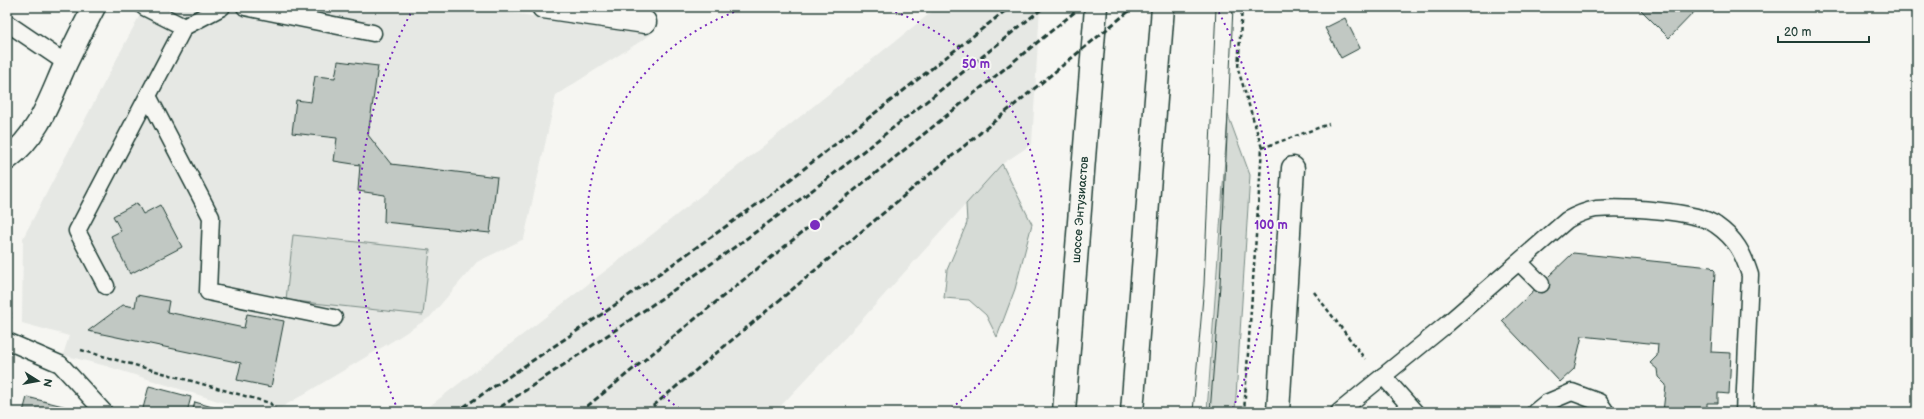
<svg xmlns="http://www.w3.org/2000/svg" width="1924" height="419" viewBox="0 0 1924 419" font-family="'Balsamiq Sans',sans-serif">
	<rect width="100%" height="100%" fill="#f6f6f2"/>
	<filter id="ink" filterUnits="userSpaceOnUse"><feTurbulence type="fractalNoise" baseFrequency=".025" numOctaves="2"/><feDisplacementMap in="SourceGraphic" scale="8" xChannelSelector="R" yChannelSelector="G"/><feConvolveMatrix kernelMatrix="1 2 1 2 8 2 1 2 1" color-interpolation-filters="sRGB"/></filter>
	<g filter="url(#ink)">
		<g fill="#e6e8e4">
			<polygon points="144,7 473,7 652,34 556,95 524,239 477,262 430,317 396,339 274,412 253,412 106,366 63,355 69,336 22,323 23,238"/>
			<polygon points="938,7 1040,7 1032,144 1002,164 858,324 775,412 422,412 635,248"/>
		</g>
		<g fill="#d6dbd6" stroke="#7a8c85">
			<polygon points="1228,115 1250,175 1235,412 1207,412"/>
			<polygon points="1002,164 1032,224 1015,289 997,337 986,315 969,300 944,298 947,270 967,223 966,204"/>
			<polygon points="293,235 430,250 423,315 286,300"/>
		</g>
		<g fill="#c1c8c3" stroke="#1f3d34">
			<polygon points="1638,7 1699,7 1669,38"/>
			<polygon points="1345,18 1360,48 1341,58 1325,28"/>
			<polygon points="338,61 378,66 368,135 391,164 497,177 490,233 384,222 385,195 358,191 360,165 334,161 337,138 292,133 296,100 311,102 315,76 335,78"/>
			<polygon points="137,203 143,214 160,205 182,247 130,274 111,236 121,231 113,216"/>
			<polygon points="1573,253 1711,267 1715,271 1711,352 1731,353 1729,394 1718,393 1718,403 1707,403 1707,412 1663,412 1666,385 1658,377 1657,369 1650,363 1657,356 1658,344 1582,336 1574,369 1560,382 1502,321"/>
			<polygon points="137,295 169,301 167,312 244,328 247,314 284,321 271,387 237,380 241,363 88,331 123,305 135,307"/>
			<polygon points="149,386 191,397 187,412 142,412"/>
			<polygon points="27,397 83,411 82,412 23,412"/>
			<polygon points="195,402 219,409 218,412 192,412"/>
		</g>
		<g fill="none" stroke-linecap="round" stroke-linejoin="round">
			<g stroke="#1f3d34" stroke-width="19">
				<g id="lane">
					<polyline points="245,7 373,33"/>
					<polyline points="7,23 66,63"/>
					<polyline points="184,27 222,7"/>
					<polyline points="148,96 211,217 208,292 334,318"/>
					<polyline points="1519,262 1541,284"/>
					<polyline points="106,286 77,231 184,27 144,7"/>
					<polyline points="7,341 60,364 104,412"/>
					<polyline points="1383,376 1415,412"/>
					<path d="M1339,412L1447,324L1567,220C1576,215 1585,211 1596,209C1622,207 1696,210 1716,225C1736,239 1743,253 1750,275L1744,412"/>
					<polyline points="1535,412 1546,403 1572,392 1599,402 1606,412"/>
				</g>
			</g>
			<g stroke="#1f3d34" stroke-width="25">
				<g id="street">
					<polyline points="543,7 645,22"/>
					<path d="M7,159C40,134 50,98 66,63C75,44 84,26 94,7"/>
					<polyline points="1278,412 1293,168"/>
				</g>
			</g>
			<g stroke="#1f3d34" stroke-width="25">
				<g id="primary">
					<path id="s1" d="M1064,412L1096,7"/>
					<polyline points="1132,412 1163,7"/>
				</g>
			</g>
			<g stroke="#1f3d34" stroke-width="2.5" stroke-dasharray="4 3" stroke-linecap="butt">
				<polyline points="1242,7 1238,69 1262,148 1244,412"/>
				<polyline points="1262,148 1329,124"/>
				<polyline points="1314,292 1365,359"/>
				<polyline points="7,297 11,318"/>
				<polyline points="81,350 270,403 277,412"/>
			</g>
			<use href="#lane" stroke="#f6f6f2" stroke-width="16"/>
			<use href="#street" stroke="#f6f6f2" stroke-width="22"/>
			<use href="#primary" stroke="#f6f6f2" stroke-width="22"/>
			<g stroke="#1f3d34" stroke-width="1">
				<polyline points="1193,412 1204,285 1216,7"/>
				<polyline points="1210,412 1220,285 1233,7"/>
			</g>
			<g stroke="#1f3d34" stroke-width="3" stroke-dasharray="6 3" stroke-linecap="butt">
				<polyline points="456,412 608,310 773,193 1010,7"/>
				<path d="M493,412C592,346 691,280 787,209C875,144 959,75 1044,7"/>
				<polyline points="580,412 1081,7"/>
				<polyline points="646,412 930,174 1134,7"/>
			</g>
		</g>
	</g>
	<g fill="none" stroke="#7b2cbf" stroke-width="2" stroke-dasharray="2 4">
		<path d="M684 412A228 228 0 0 1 746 8M884 8A228 228 0 0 1 946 412"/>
		<path d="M398 410A456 456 0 0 1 414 7M1216 7A456 456 0 0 1 1232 410"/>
	</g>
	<g text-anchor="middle" stroke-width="4" stroke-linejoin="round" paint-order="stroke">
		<g font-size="12" fill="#1f3d34" stroke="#f6f6f2">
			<text dy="4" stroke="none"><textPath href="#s1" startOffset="203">шоссе Энтузиастов</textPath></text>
		</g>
	</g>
	<circle cx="815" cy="225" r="6" fill="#7b2cbf" stroke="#f6f6f2" stroke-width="2"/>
	<g font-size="12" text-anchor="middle" font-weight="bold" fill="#7b2cbf" stroke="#f6f6f2" stroke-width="4" stroke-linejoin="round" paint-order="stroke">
		<text x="976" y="68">50 m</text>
		<text x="1271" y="229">100 m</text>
	</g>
	<rect width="1924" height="419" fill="none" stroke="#f6f6f2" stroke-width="24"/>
	<rect x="12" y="12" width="1900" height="395" fill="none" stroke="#1f3d34" stroke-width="1.5" filter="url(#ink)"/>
	<g transform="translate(38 381) rotate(101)" stroke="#f6f6f2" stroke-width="3" paint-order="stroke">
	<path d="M0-3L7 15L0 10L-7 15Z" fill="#1f3d34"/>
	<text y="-6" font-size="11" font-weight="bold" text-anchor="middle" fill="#1f3d34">N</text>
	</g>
	<path d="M1778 36v6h91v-6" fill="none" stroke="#1f3d34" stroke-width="2"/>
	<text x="1784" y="36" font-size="12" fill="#1f3d34" stroke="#f6f6f2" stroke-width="3" paint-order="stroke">20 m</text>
</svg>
